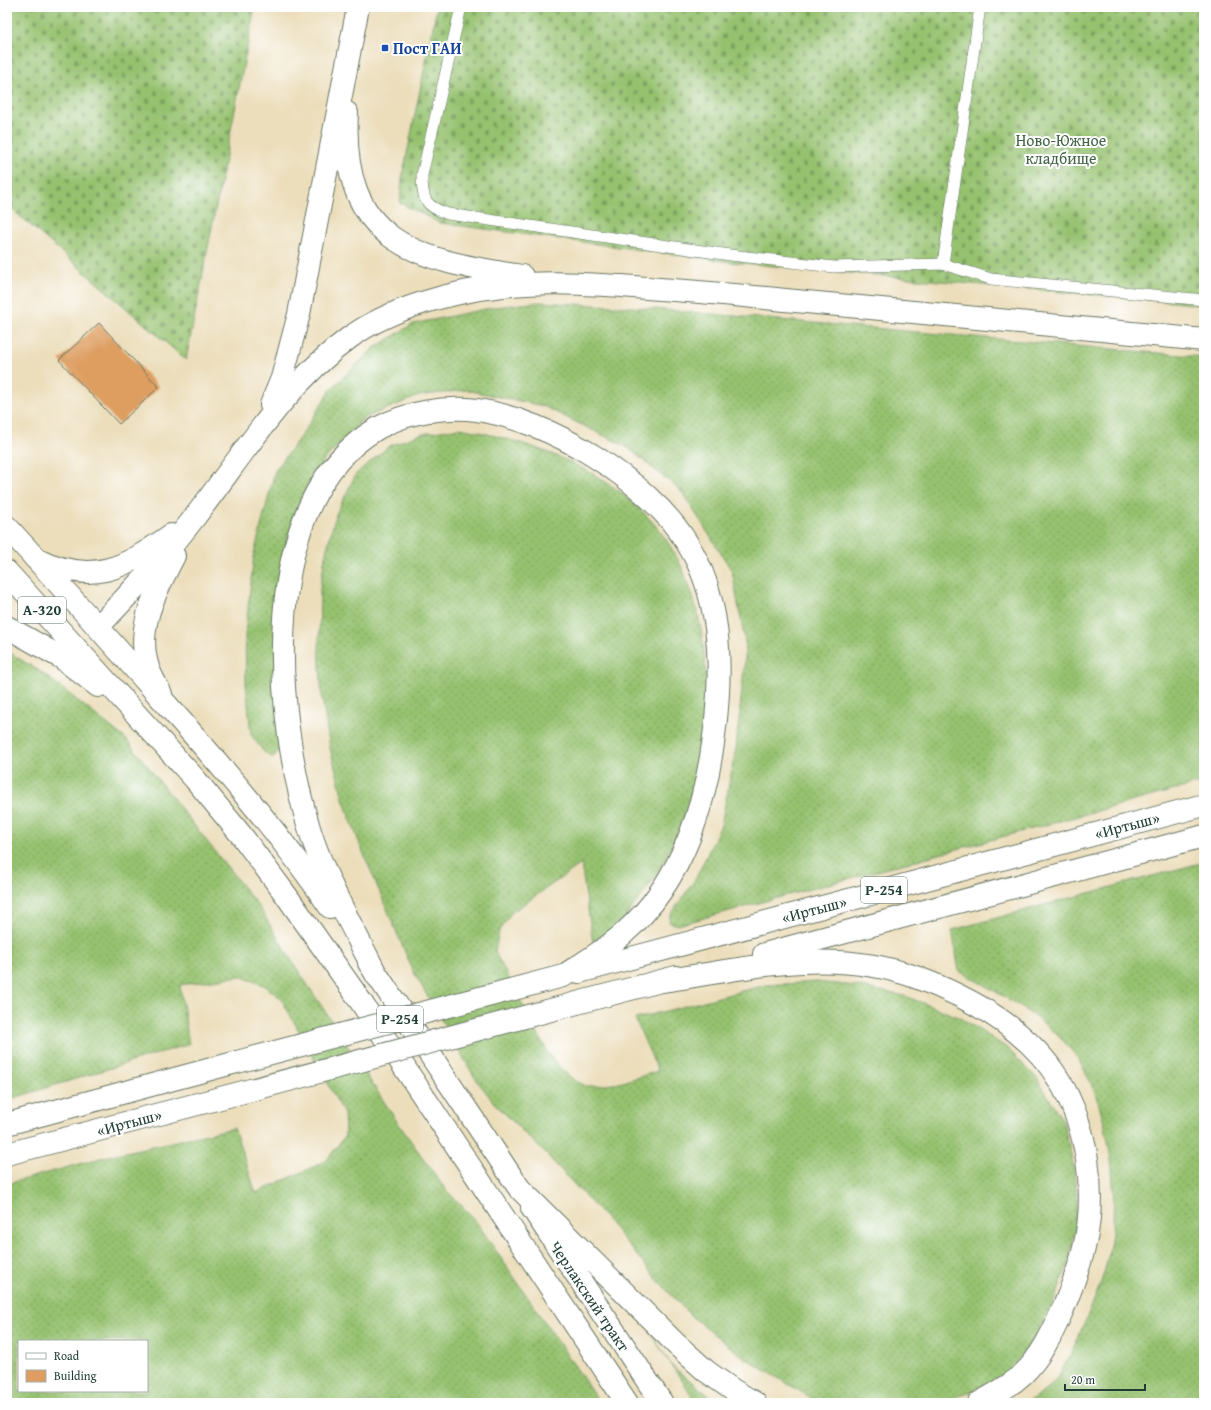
<svg xmlns="http://www.w3.org/2000/svg" width="1211" height="1410" viewBox="0 0 1211 1410" font-family="'Gentium Book Plus',serif">
	<defs>
		<pattern id="grass-dots" width="8" height="8" patternUnits="userSpaceOnUse"><rect width="8" height="8" fill="#96c270"/><path d="M2 2h.1M6 6h.1" fill="none" stroke="#7a9f5d" stroke-width="1.8" stroke-linecap="round"/></pattern>
		<pattern id="cemetery-stones" width="16" height="16" patternUnits="userSpaceOnUse"><rect width="16" height="16" fill="#96c270"/><path d="M2 7V4a2 2 0 0 1 4 0v3zM10 15v-3a2 2 0 0 1 4 0v3z" fill="#7a9f5d"/></pattern>
	</defs>
	<rect width="100%" height="100%" fill="#fff"/>
	<filter id="ink" filterUnits="userSpaceOnUse"><feTurbulence type="fractalNoise" baseFrequency=".025" numOctaves="2"/><feDisplacementMap in="SourceGraphic" scale="8" xChannelSelector="R" yChannelSelector="G"/><feConvolveMatrix kernelMatrix="1 2 1 2 8 2 1 2 1" color-interpolation-filters="sRGB"/></filter>
	<filter id="wash" filterUnits="userSpaceOnUse"><feTurbulence type="fractalNoise" baseFrequency=".012" numOctaves="4" result="noise"/><feDisplacementMap in="SourceGraphic" scale="16" xChannelSelector="R" yChannelSelector="G"/><feGaussianBlur stdDeviation="0.9" result="paint"/><feColorMatrix in="noise" values="0 0 0 0 0 0 0 0 0 0 0 0 0 0 0 0 0 1.4 0 .05"/><feComposite in="paint" operator="in"/></filter>
	<g filter="url(#wash)">
		<rect width="100%" height="100%" fill="#ecdebb"/>
		<g fill="url(#grass-dots)" stroke="#5a8052" fill-rule="evenodd">
			<polygon points="539,302 631,307 1204,357 1204,782 678,925 669,922 670,916 696,878 721,825 736,748 746,648 732,571 682,492 627,447 543,406 466,390 419,396 364,418 324,460 299,502 283,552 275,607 281,747 273,758 264,752 251,735 246,684 245,634 254,554 275,471 303,433 331,389 374,348 413,324 495,307"/>
			<path d="M460,428C527,441 596,464 645,514C739,608 715,808 636,903C629,912 622,923 614,930C608,935 600,938 593,943L581,864L511,913L499,931L495,952L548,1053L562,1070L574,1080L586,1086H598L619,1083L658,1071L635,1019L765,985L817,982L856,986L905,996L961,1018L1007,1048L1037,1078L1063,1121L1073,1163L1077,1201L1075,1232L1068,1265L1052,1306L1026,1351L1000,1378L966,1394L934,1403H823L818,1402L743,1357L691,1316L653,1275L610,1223L548,1156L495,1104L475,1078L413,971L362,850L344,802L330,748L322,698L319,651L320,588L325,556L336,514L356,474L389,446L421,434Z"/>
			<path d="M7,651L44,674L126,739L259,907L292,961L398,1123L446,1190L473,1217L600,1403H7V1184L108,1156L234,1128L256,1193L326,1161L345,1136L344,1114L281,998L263,985L239,976L180,985L189,1044L7,1100ZM19,1341H147V1391H19Z"/>
			<path d="M1204,862V1403H1027C1035,1397 1045,1392 1051,1385C1064,1371 1076,1343 1083,1326C1094,1301 1106,1274 1110,1246C1120,1189 1109,1098 1072,1051C1045,1017 996,992 959,971L952,930Z"/>
			<polygon points="649,1331 672,1366 718,1403 697,1403"/>
		</g>
		<g fill="url(#cemetery-stones)" stroke="#5a8052">
			<polygon points="7,7 255,7 186,360 7,205"/>
			<polygon points="437,7 1204,7 1204,305 730,262 440,223 400,203 402,178"/>
		</g>
		<g id="blocks">
			<polygon fill="#de9e61" points="99,323 159,387 119,424 59,360"/>
		</g>
	</g>
	<g filter="url(#ink)">
		<use href="#blocks" fill-opacity="0" stroke="#677563" stroke-width="1"/>
		<g fill="none" stroke-linecap="round" stroke-linejoin="round">
			<g stroke="#677563" stroke-width="12">
				<g id="lane">
					<path d="M461,7L422,175C422,200 425,206 448,214L730,255L834,267L943,264L991,279L1204,300"/>
					<polyline points="943,264 980,7"/>
				</g>
			</g>
			<g stroke="#677563" stroke-width="24">
				<g id="secondary">
					<path d="M347,113C340,242 414,260 522,276"/>
					<polyline points="271,405 282,378 299,314 358,7"/>
					<path d="M35,558C92,586 123,569 171,535"/>
					<path d="M99,626C132,591 165,556 194,518C243,455 284,386 349,338C390,308 454,291 503,286C542,281 583,284 622,286C676,290 731,294 785,300C925,313 1064,326 1204,340"/>
					<path d="M161,694C157,686 152,678 149,670C134,629 156,591 174,556"/>
				</g>
			</g>
			<g stroke="#677563" stroke-width="24">
				<polyline id="primary" points="532,1208 662,1403"/>
			</g>
			<g stroke="#677563" stroke-width="24">
				<g id="highway">
					<path d="M7,527C61,586 114,645 167,705C225,770 281,835 330,907"/>
					<polyline points="7,572 195,779 242,836 286,895 353,990 627,1403"/>
					<polyline points="7,627 62,658 98,686"/>
					<polyline points="764,954 1204,836"/>
					<polyline points="369,963 519,1188 676,1344 706,1371 733,1390 755,1403"/>
					<polyline points="579,972 1204,805"/>
					<path d="M377,976C354,929 326,882 310,831C274,715 255,499 378,428C407,412 445,406 477,410C550,420 648,480 687,543C720,595 722,660 716,719C708,799 685,880 623,934C605,950 583,963 563,976"/>
					<path d="M663,981C748,968 834,946 918,978C971,998 1028,1029 1059,1080C1088,1127 1097,1194 1084,1248C1079,1269 1071,1289 1063,1309C1053,1332 1041,1357 1023,1374C1010,1386 995,1394 979,1403"/>
					<polyline points="577,1003 676,977"/>
					<polyline points="7,1124 237,1062"/>
					<polyline points="7,1154 251,1090"/>
				</g>
			</g>
			<use href="#lane" stroke="#fff" stroke-width="11"/>
			<use href="#secondary" stroke="#fff" stroke-width="22"/>
			<use href="#primary" stroke="#fff" stroke-width="22"/>
			<use href="#highway" stroke="#fff" stroke-width="22"/>
			<g stroke="#677563" stroke-width="24" stroke-linecap="butt">
				<g id="highway-bridge">
					<polyline points="237,1062 563,976"/>
					<polyline points="251,1090 577,1003"/>
				</g>
			</g>
			<use href="#highway-bridge" stroke="#fff" stroke-width="22"/>
		</g>
	</g>
	<rect fill="#1a4fb4" stroke="#fff" stroke-width="1.5" x="381" y="44" width="8" height="8" rx="2"/>
	<g text-anchor="middle" stroke-width="4" stroke-linejoin="round" paint-order="stroke">
		<g fill="#fff" stroke="#627771" stroke-width="1">
			<rect x="18" y="597" width="48" height="26" rx="3"/>
			<rect x="861" y="877" width="46" height="26" rx="3"/>
			<rect x="377" y="1006" width="46" height="26" rx="3"/>
		</g>
		<g font-size="15" font-weight="bold" fill="#1f3d34">
			<text x="42" y="615">А-320</text>
			<text x="884" y="895">Р-254</text>
			<text x="400" y="1024">Р-254</text>
		</g>
		<g font-size="16" font-weight="bold" fill="#164399" stroke="#fff" text-anchor="start">
			<text x="393" y="54">Пост ГАИ</text>
		</g>
		<g font-size="16" fill="#436546" stroke="#fff">
			<text x="1061" y="146">Ново-Южное<tspan x="1061" dy="18">кладбище</tspan></text>
		</g>
		<g font-size="16" fill="#1f3d34" stroke="#fff">
			<text transform="translate(1127 825) rotate(-15)" y="6">«Иртыш»</text>
			<text transform="translate(814 909) rotate(-15)" y="6">«Иртыш»</text>
			<text transform="translate(129 1122) rotate(-15)" y="6">«Иртыш»</text>
			<text transform="translate(590 1296) rotate(56)" y="6">Черлакский тракт</text>
		</g>
	</g>
	<rect width="1211" height="1410" fill="none" stroke="#fff" stroke-width="24"/>
	<rect x="18" y="1340" width="130" height="52" fill="#ffffff" stroke="#a5b1ae"/>
	<rect x="26" y="1353" width="20" height="6" fill="#ffffff" stroke="#a5b1ae"/>
	<text x="54" y="1360" font-size="12" fill="#1f3d34">Road</text>
	<rect x="26" y="1370" width="20" height="12" fill="#de9e61" stroke="#a5b1ae"/>
	<text x="54" y="1380" font-size="12" fill="#1f3d34">Building</text>
	<path d="M1065 1384v6h80v-6" fill="none" stroke="#1f3d34" stroke-width="2"/>
	<text x="1071" y="1384" font-size="12" fill="#1f3d34" stroke="#ffffff" stroke-width="3" paint-order="stroke">20 m</text>
</svg>
